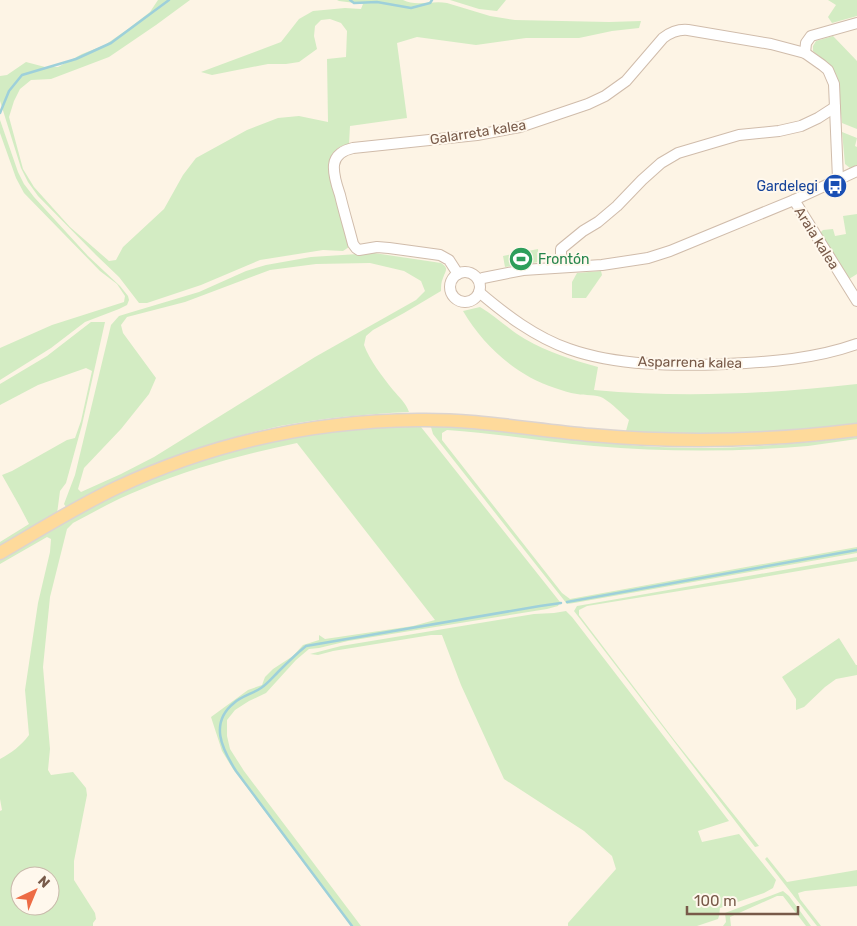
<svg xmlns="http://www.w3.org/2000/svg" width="857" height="926" viewBox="0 0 857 926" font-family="Rubik,sans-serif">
	<rect width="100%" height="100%" fill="#fdf4e5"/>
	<g fill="#d3ecc3" fill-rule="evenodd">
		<path d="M158,0H190L156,25L109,57L51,79L31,80L20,89L14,101L9,117L23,169L34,187L70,227L109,261L116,260L123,247L164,209L183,175L196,158L247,130L278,118L299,116L328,122L327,59L346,57L347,31L341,23L330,19L321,20L315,26L314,36L317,49L299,62L286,64H268L212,75L201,72L281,42L299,19L313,11L345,8L361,9L363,4L339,1L337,0H403C416,7 433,0 447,3L490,16L515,20L609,22L641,21L639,28L612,31L579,38H526L476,45L417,37L397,43L407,118L350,126L349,144C336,146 330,154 328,167L349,247L343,251L323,250L260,260L201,285L147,303H139L119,277L96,255L38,196L28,182L21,168L0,101V76L7,75L26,62L45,67H58L82,54L105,45L128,29L150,12Z"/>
		<polygon points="450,0 506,0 497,11 479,9"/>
		<polygon points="828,0 857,0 857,16 832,23 828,17 836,5"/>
		<polygon points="833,36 857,61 857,129 842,123 837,76 832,68 813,51 813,46 816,41"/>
		<polygon points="0,120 18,172 24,184 34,197 88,256 120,286 128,296 129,300 127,305 119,309 85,322 51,348 0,380 0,348 52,325 124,302 125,296 117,284 100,271 24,193 16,178 0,133"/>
		<polygon points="842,132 857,138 855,146 857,147 857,165 850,168 845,164"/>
		<polygon points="857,214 857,274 849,279 819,234 823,230 833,229 835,236 846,234 843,216"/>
		<polygon points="538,249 539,262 505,267 503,256"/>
		<path d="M374,253L441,263C449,268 446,270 443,278C441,282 441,287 441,291L404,313L373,330L366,336L364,345C370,361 382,376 393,390C399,397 406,403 409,412C366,414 323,418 280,426C205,442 133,469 66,507L64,504L75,475L111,325L119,316L132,312L199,292L246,271L266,265L311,257ZM370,263L404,271L421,281L425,291L416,300L315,357L154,457L121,474L81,492L78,489L84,468L121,429L149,394L156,378L123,333L121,325L127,317L185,302L270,270L316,264Z"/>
		<polygon points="601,271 602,275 586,298 572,298 572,282 577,273"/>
		<path d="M480,307C496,316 509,330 525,339C548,352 572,360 598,367L594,390C682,398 769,394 857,384V423C781,434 703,435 626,431L629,420C621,413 613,404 603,398C596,394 585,396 577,394C569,393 562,390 555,388C515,375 483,345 463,311Z"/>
		<polygon points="91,322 105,322 82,425 66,483 60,491 57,514 0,547 0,542 29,524 19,505 2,475 12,471 67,440 75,438 81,421 92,371 86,368 38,385 0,405 0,384 47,356"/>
		<path d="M385,427H421L560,602L558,606L547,609L348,641L319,648L309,649L296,660L266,693L249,701L235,710L227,720V736L230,749L244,771L361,926H351L233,769L222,751L211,717L248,690L262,685L265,677L273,669L293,656L303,645L319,640V635L325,639L413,626L435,620L297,443C244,454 192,468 142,489C118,498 96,511 73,523L67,529L50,597L43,667L50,749L48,770L51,775L73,772L86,788L87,795L74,861V880L95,913L96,919L93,923V926H0V811L2,810L0,799V759C11,753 21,746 29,735L25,690L38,603L50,552L51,539L47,537L0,564V559C53,528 108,495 166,473C219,453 276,438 332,432C349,430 367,429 385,427ZM20,876H50V906H20Z"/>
		<path d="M431,427C486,426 540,438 595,442C628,445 663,448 697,448C751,448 804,443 857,437V439C841,441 824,444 808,446C737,452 665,452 594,446C545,442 496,433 447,430L442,433V440L562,593L570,599L857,547V553L574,603L567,604L433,434Z"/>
		<polygon points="857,557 857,561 735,582 587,606 579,610 579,615 675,741 759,846 755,847 574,611 577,606"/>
		<polygon points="566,611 572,617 729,821 698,831 702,842 739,834 776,880 773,888 764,893 720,908 719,916 718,919 697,926 568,926 568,923 616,869 612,856 584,831 504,779 461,685 442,635 431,635 333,651 318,655 310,654 341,646 534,614 554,613"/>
		<polygon points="839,638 856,665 857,665 857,675 836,679 825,687 804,707 796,710 796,699 782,677"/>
		<polygon points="767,857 787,882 857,870 857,886 805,891 798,893 800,899 821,926 817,926 765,859"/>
		<polygon points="783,891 789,896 811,926 806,926 783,896 777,896 730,917 731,926 723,926 726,922 725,913"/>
	</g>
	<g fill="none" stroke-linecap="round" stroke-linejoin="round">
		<g stroke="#9ed0da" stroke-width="2.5">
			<polyline points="350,0 354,3 377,2 411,8 430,3 432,0"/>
			<polyline points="0,113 9,91 22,75 76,59 111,43 169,0"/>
			<polyline points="567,602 857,550"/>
			<path d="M352,926L236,771C222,749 209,723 234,703C242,696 252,694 261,688C267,684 272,678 278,672C287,663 296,654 306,646L540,606L561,603"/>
		</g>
		<g stroke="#d0bcab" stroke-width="12">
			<g id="minor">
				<polyline points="805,53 806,43 811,36 857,23"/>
				<polyline points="794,200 857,301"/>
				<polyline points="561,267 561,249 583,231 598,222 617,206 642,180 661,163 678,153 739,135 779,131 801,126 818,118 835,107"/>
				<circle cx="465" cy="287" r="15"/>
				<path d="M458,274L449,260L440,255L389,248L377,247L359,250L356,248L353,244C349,228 344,212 340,195C337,186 333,175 334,165C335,155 344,150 353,148L477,135L520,127L588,104L605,96L626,81L663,38C671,32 678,29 688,30L771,44L805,53L822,65L828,70L834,84L838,179"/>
				<polyline points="479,281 483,278 523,270 602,265 648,258 670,251 794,200 857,171"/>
				<path d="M479,292C506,315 535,337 569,349C617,366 675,366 726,364C771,362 815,359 857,344"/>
			</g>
		</g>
		<g stroke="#dcd4d0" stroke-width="15">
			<path id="major" d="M0,553C38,531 76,507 116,488C211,443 314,421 418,420C476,419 533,430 591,435C679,443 769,441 857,430"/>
		</g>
		<use href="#minor" stroke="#fff" stroke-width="10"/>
		<use href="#major" stroke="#feda9b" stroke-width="12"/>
	</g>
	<defs>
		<g id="bus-disc" transform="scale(1.25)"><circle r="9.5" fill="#1a4fb4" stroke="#fff8ed"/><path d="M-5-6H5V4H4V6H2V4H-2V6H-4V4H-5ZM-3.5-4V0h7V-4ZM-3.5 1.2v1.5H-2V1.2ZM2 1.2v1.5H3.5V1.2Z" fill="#fff"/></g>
		<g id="stadium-disc" transform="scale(1.25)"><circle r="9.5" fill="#2e9e5b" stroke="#fff8ed"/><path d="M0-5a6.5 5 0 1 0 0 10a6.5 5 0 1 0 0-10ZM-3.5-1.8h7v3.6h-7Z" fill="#fff"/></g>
	</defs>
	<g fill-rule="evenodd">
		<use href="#bus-disc" x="835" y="186"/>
		<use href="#stadium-disc" x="521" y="259"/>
	</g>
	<g text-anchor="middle" stroke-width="4" stroke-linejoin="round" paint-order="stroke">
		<g font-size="14" fill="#785a49" stroke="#fff8ed">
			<text transform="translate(478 132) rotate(-9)" y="5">Galarreta kalea</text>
			<text transform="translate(817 238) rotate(58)" y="5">Araia kalea</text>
			<text transform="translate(690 362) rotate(1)" y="5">Asparrena kalea</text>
		</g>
		<g font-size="14" fill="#164399" stroke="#fff8ed" text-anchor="end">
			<text x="818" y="191">Gardelegi</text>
		</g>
		<g font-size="14" fill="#27864d" stroke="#fff8ed" text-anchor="start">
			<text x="538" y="264">Frontón</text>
		</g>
	</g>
	<g transform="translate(35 891) rotate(44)"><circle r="24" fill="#fff8ed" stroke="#c9b9ab"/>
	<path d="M0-4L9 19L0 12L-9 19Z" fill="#ed6c45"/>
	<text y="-8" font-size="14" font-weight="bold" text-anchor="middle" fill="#785a49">N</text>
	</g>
	<path d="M687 906v8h111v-8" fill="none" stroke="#785a49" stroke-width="2.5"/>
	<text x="694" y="906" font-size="15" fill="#785a49" stroke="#fff8ed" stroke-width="4" paint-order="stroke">100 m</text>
</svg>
